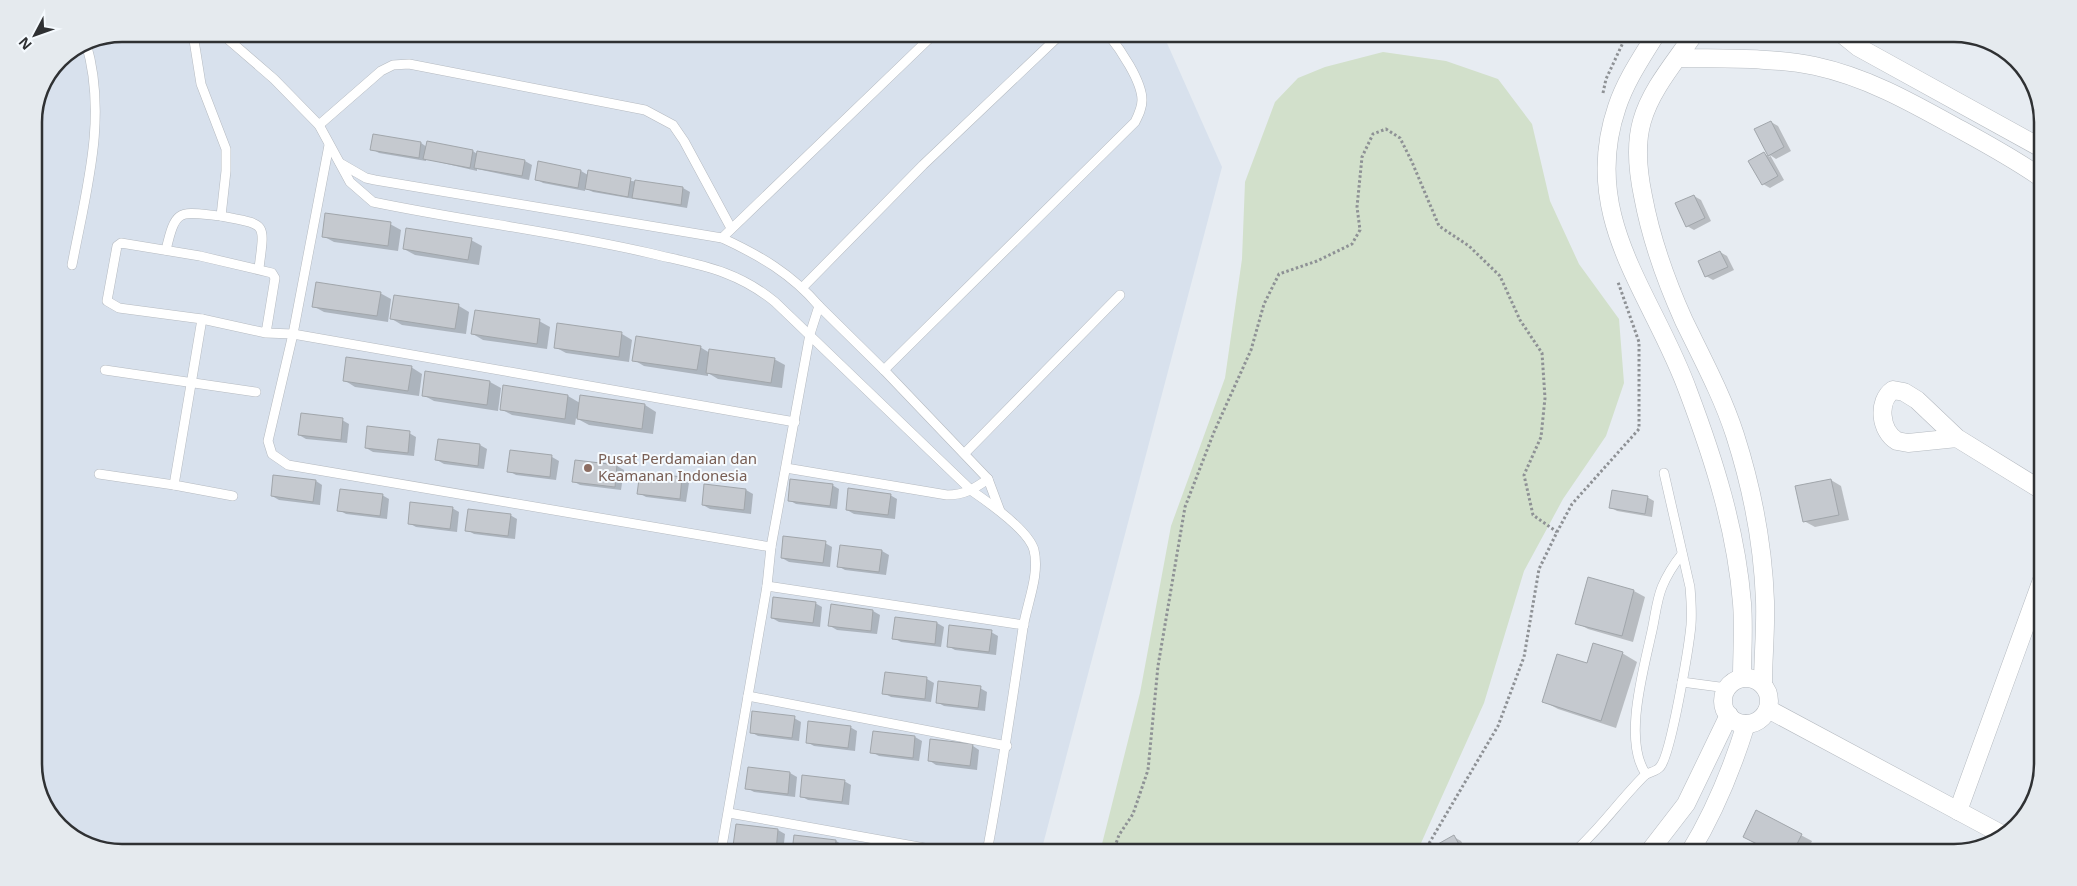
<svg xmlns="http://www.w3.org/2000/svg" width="2077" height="886" viewBox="0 0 2077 886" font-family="'Noto Sans',sans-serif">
	<rect width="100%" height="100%" fill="#e7ecf2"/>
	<polygon fill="#d8e1ed" points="123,34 1163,34 1222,167 1041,852 123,852 89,846 52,817 34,769 34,117 60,60 89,40"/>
	<polygon fill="#d2e0cb" points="1383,52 1446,61 1498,79 1532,124 1550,201 1579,264 1619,319 1624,383 1606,436 1563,499 1524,571 1484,703 1417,852 1100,852 1140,693 1171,526 1225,378 1242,259 1245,182 1275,102 1298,78 1325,67"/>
	<g fill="#0003">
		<polygon points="1771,122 1778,126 1791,151 1776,159 1770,155 1784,180 1770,188 1763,184 1764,154 1770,157 1756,130"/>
		<polygon points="374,135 421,143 427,147 473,151 477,154 525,161 532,165 529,180 477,169 477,171 426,159 426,161 379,153 372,149"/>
		<polygon points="581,171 588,175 683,188 690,192 687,208 593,192 585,188 585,191 543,183 536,179"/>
		<polygon points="1694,196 1701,200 1711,221 1694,230 1687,226"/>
		<polygon points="390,224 401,230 398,251 334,242 323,236"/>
		<polygon points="471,240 482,246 479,265 415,255 404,249"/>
		<polygon points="1720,252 1727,256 1734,270 1713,280 1706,276"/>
		<polygon points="380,293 391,299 388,322 324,312 313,306"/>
		<polygon points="459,306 469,312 466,334 402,325 392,319"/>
		<polygon points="539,321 550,327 547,349 483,340 473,334"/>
		<polygon points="622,334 632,340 629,362 566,353 555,347"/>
		<polygon points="700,347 710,353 774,359 785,365 782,388 718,379 708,373 708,376 644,366 634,360"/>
		<polygon points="411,367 422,374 419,396 355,387 344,380"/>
		<polygon points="426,373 490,382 501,388 498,411 434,401 423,395"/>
		<polygon points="504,387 568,396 580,403 581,396 645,405 656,412 653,434 589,425 576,418 575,425 512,415 501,409"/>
		<polygon points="342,420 349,424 347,443 306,439 299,435"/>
		<polygon points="409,433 416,437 414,456 373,452 366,448"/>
		<polygon points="480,445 487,449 484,469 444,464 437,460"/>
		<polygon points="552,457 559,461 556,480 516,475 509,471"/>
		<polygon points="617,466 624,470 621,490 580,485 573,481"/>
		<polygon points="682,479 689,483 686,502 646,497 639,493"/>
		<polygon points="1831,480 1841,486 1849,520 1815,527 1804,521"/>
		<polygon points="316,481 322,485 320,505 279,500 272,496"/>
		<polygon points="705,485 746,490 753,494 751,514 710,509 703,505"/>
		<polygon points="832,485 839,489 837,509 796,504 789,500"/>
		<polygon points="382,495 389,499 387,519 346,514 339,510"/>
		<polygon points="890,495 897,499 895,519 854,514 847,510"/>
		<polygon points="1647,497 1654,501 1652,517 1617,511 1610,507"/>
		<polygon points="452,508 459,512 457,532 416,527 409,523"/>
		<polygon points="510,515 517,519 515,539 474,534 467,530"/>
		<polygon points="825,543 832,547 830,567 789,562 782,558"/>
		<polygon points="882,551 889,555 886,575 845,570 838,566"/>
		<polygon points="1589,579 1634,591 1645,597 1633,642 1588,629 1577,623"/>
		<polygon points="815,603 822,607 820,627 779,622 772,618"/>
		<polygon points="873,611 880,615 877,634 837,630 830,626"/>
		<polygon points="937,623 944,627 941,647 901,642 894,638"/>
		<polygon points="991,632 998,636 996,655 955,650 948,646"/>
		<polygon points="1622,653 1637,662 1616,728 1558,709 1543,701 1588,665"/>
		<polygon points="886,674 927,679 934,683 931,702 891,697 884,693"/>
		<polygon points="980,688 987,692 985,711 944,706 937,702"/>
		<polygon points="794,718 801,722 799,741 758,736 751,732"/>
		<polygon points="850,727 857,731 855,751 814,746 807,742"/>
		<polygon points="915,737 922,741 919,761 879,756 872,752"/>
		<polygon points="973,746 979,750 977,770 936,765 930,761"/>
		<polygon points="790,773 797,777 795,797 754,792 747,788"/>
		<polygon points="844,781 851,785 849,805 808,800 801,796"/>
		<polygon points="1757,812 1812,841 1807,852 1774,852 1755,842"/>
		<polygon points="737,826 778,830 785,834 783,852 742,849 735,845"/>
		<polygon points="795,836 836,841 843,845 842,852 793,852"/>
		<polygon points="1454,837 1461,841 1467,852 1444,852 1439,845"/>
	</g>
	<g fill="#c5c9cf" stroke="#a1a6ab">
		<polygon points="1771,121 1784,147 1768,156 1754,129"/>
		<polygon points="373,134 421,142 419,158 370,150"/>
		<polygon points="427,141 473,150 470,168 423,159"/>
		<polygon points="477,151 525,160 522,176 474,168"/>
		<polygon points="1764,152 1778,176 1762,185 1748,161"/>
		<polygon points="538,161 581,170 578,188 535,180"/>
		<polygon points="588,170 631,178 628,197 585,189"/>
		<polygon points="635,180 683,187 681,205 632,198"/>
		<polygon points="1694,195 1705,218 1686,227 1675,203"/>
		<polygon points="325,213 391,222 388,246 322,237"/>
		<polygon points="406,228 472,238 468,260 403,249"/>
		<polygon points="1720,251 1728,267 1705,277 1698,261"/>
		<polygon points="316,282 381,292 377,316 312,307"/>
		<polygon points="394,295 459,304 455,329 390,319"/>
		<polygon points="475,310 540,319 537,344 471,334"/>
		<polygon points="557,323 622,332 619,357 554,348"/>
		<polygon points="636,336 701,346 697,370 632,361"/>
		<polygon points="709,349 775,358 771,383 706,373"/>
		<polygon points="346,357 412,366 408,391 343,381"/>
		<polygon points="425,371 490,381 487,405 422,396"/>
		<polygon points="503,385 568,395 565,419 500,410"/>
		<polygon points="580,395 645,404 642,429 577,419"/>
		<polygon points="301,413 343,418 341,440 298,435"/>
		<polygon points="367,426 410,431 408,453 365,448"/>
		<polygon points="438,439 480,444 478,466 435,460"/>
		<polygon points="510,450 552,455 550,477 507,472"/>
		<polygon points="575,460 617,465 615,487 572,482"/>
		<polygon points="640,472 682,477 680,499 637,494"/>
		<polygon points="273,475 316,480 313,502 271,496"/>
		<polygon points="790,479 833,484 830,506 788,501"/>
		<polygon points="1831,479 1839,515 1803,522 1795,486"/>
		<polygon points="704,484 746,489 744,510 702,505"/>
		<polygon points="848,488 891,494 888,515 846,510"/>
		<polygon points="340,489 383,494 380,516 337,511"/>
		<polygon points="1612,490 1648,496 1645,514 1609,508"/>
		<polygon points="410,502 453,507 450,529 408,524"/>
		<polygon points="468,509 511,514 508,536 465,531"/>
		<polygon points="783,536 826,541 823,563 781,558"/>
		<polygon points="840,545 882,550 879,572 837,567"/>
		<polygon points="1588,577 1634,590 1622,636 1575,624"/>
		<polygon points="773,597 816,602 813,623 771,618"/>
		<polygon points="831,604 873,610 871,631 828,626"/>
		<polygon points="895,617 937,622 935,644 892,639"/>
		<polygon points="949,625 992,630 989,652 947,647"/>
		<polygon points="1593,643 1623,652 1601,721 1542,702 1557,654 1587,663"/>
		<polygon points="885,672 927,677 925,699 882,694"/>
		<polygon points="938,681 981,686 978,708 936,703"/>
		<polygon points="752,711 795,716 792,738 750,733"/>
		<polygon points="808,721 851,726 848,748 806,743"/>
		<polygon points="873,731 915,736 913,758 870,753"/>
		<polygon points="930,739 973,744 970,766 928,761"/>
		<polygon points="748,767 790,772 788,794 745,789"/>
		<polygon points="802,775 845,780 842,802 800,797"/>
		<polygon points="1756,810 1802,834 1793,852 1773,852 1743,837"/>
		<polygon points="736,824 778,829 776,851 733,846"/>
		<polygon points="794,835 836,840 835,852 792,852"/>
		<polygon points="1454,835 1463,852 1442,852 1438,844"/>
	</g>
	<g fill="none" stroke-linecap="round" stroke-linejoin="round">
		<g stroke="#b5bac0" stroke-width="10">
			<g id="lane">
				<path d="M193,34L201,84L226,149V171L221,216C267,225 265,221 259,268"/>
				<path d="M222,34L274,79L319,125L350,182L373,202C464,221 558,232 649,253C698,265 735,269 775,302L972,491C988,502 1029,531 1034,550C1040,575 1027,603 1023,628C1012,703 1001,778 987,852"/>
				<polyline points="319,125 381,71 393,65 409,64 645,110 673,125 684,141 731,228"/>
				<polyline points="329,145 293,334 268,441 272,454 288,465 771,547"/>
				<path d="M340,163L366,178L375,180L722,238C759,255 792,274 819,306L884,370L988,479L1000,511"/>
				<polyline points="722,238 934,34"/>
				<path d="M166,250C176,207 179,212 221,216"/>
				<path d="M72,265C86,191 108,117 86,43"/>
				<polyline points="803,287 923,165 1061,34"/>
				<polyline points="202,319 174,485 233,496"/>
				<polyline points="266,333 275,278 272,273 200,256 121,243 117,246 107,301 119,308 202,319 266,333 293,334 795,422"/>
				<polyline points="105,370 256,392"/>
				<path d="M884,370L1135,122C1139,114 1142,108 1142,100C1142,81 1120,49 1108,34"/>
				<polyline points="965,453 1120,295"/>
				<path d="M786,468L947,495C964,495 974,489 988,479"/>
				<polyline points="99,474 174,485"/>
				<polyline points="767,586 1024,625"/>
				<polyline points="1682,682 1727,688"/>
				<polyline points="748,696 1007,746"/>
				<path d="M1646,774C1623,742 1643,672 1651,635C1655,619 1656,602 1662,587C1667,575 1674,564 1682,554"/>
				<polyline points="729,813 947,852"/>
				<polyline points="721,852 767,586 771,547 810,334 819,306"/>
				<path d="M1574,852C1600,829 1619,801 1644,776C1648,772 1656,772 1660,767C1671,755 1689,646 1691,625C1692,612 1691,599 1690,587L1664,473"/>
			</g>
		</g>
		<g stroke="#b5bac0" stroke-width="19">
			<g id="street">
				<path d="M1656,34C1642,57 1626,80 1617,107C1579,218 1653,294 1688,391C1714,460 1736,529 1742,603C1744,627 1742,653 1742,678"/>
				<path d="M1694,34C1676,61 1651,89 1642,121C1635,145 1638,172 1643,196C1651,239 1666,281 1684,321C1702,358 1722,395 1735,435C1752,488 1763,545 1765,601C1766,629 1763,657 1763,684"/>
				<polyline points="1842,34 1858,47 2043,149"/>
				<path d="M1678,58C1723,59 1770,57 1815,66C1866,77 1909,101 1954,126C1985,143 2015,159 2043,179"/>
				<path d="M1957,438L1908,443L1897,441C1880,431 1877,401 1893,390L1904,392L1917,400L1957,438L2043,491"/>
				<circle cx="1746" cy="701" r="23"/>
				<polyline points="1768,709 2005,836"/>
				<polyline points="1958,811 2043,577"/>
				<polyline points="1649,852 1686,804 1729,715"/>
				<path d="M1690,852C1715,811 1732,769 1746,724"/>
			</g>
		</g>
		<g stroke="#8e9195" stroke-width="3" stroke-dasharray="2.5 2.5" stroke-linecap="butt">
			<polyline points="1603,93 1606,79 1627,34"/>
			<polyline points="1113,852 1119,835 1133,814 1148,770 1158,666 1185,507 1214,432 1251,350 1264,304 1279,274 1317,261 1352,244 1360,230 1357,207 1362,157 1373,134 1386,129 1400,138 1412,162 1439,226 1469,246 1500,276 1520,320 1542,353 1545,398 1541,437 1524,475 1533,515 1557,532"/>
			<polyline points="1424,852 1498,726 1524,657 1539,569 1557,532 1572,504 1639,429 1639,342 1618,282"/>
		</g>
		<use href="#lane" stroke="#fff" stroke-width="9"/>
		<use href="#street" stroke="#fff" stroke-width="18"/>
	</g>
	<circle fill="#8d6e63" stroke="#f5fafe" stroke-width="2" cx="588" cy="468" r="5"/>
	<g text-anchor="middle" stroke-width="4" stroke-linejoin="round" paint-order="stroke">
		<g font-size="15" fill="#785e54" stroke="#f5fafe" text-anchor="start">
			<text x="598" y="464">Pusat Perdamaian dan<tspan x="598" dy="17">Keamanan Indonesia</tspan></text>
		</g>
	</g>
	<path d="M0 0H2077V886H0ZM122 42H1954A80 80 0 0 1 2034 122V764A80 80 0 0 1 1954 844H122A80 80 0 0 1 42 764V122A80 80 0 0 1 122 42Z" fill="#e5eaee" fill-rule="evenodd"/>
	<path fill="none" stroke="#2f3133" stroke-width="2.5" d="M122 42H1954A80 80 0 0 1 2034 122V764A80 80 0 0 1 1954 844H122A80 80 0 0 1 42 764V122A80 80 0 0 1 122 42Z"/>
	<g transform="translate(35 35) rotate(229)" stroke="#f5fafe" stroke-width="4" paint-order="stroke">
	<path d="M0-4L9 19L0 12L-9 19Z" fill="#2f3133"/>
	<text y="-8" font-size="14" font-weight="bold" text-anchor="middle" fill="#2f3133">N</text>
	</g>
</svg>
